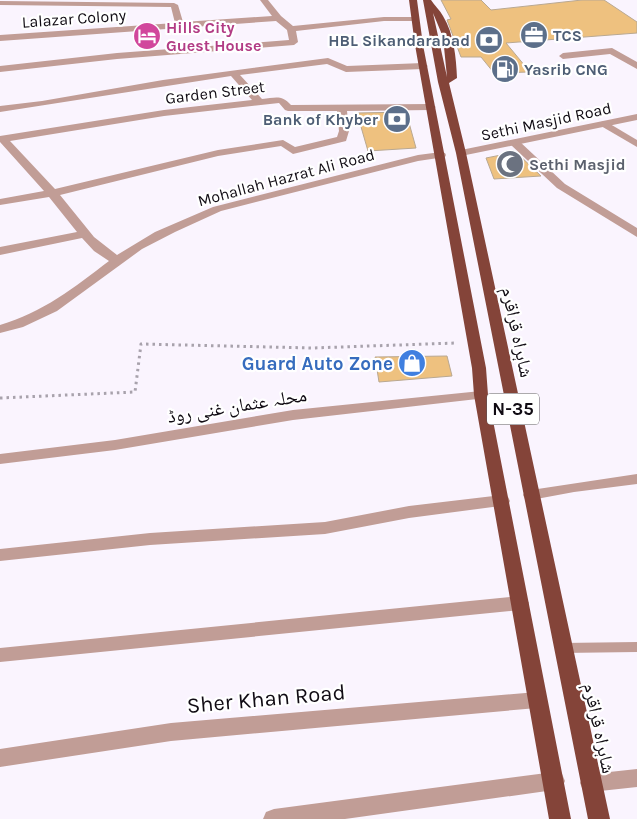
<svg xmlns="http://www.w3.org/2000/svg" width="637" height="819" viewBox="0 0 637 819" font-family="Karla,'Noto Naskh Arabic',sans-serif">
	<rect width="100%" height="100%" fill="#faf4fe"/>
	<g fill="#eec17f" stroke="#b9a891">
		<polygon points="441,0 481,0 491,10 582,0 604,0 637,22 637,33 506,43 530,72 494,73 481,57 461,57 447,20 451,19"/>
		<polygon points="406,112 416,148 368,151 357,113"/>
		<polygon points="516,152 541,176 494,179 486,158"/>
		<polygon points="447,356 452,376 379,382 375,357"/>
	</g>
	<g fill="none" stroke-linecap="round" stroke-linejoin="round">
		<polyline stroke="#a8a2ac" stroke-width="3" stroke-dasharray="2.5 4" stroke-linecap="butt" points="0,398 135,392 141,344 312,348 456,343"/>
		<polygon fill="#c19d96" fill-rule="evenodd" points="637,642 637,652 562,653 557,651 556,648 557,645 562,643"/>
		<g fill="#c19d96" fill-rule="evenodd">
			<polygon points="260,0 268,0 281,16 293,26 384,17 415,17 419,19 415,21 384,21 296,31 298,42 294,45 117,59 0,72 0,66 117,53 289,40 287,30 276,21 0,41 0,35 175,23 171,7 0,5 0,1 174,3 178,5 183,22 272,16"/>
			<polygon points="612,48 637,62 637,69 610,54 563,59 559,56 563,53"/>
			<path d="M328,58L347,66L423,63L428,66L423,69L346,72L327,64L240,75L262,99C275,98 281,94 291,105L431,104L436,107L431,110L347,111L349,131L346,141L293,154L281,146L218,156L60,195L94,237L117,255L155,232L213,207L418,155L441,152L445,153L446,155L445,157L418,161L221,211L175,232L142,249L57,311L23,327L0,333V325C42,313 75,287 109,261L94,251L82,238L0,255V247L77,232L49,197L0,205V199L44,191L0,142V136L164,110L252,100L231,76L0,112V106L42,101L163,80ZM279,103L285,110L288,111H337L339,131L337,137L295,147L283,140L218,150L55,189L10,141L164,116Z"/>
			<polygon points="605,121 637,140 637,147 601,126 601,122"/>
			<polygon points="515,140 519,141 565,184 637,228 637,237 557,188 511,145 510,143"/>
			<polygon points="481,391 486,392 488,395 486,398 293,420 115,450 0,464 0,454 115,440 293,410"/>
			<polygon points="637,474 637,484 574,492 531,500 525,499 523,495 525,491 531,490"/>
			<polygon points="502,495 508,497 510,501 508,505 409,518 325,534 150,545 0,561 0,549 150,533 325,522 409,506"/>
			<polygon points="520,596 526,598 529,603 526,608 520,610 0,662 0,648"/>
			<polygon points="537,692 544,694 547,700 544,706 537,708 171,741 0,767 0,749 171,723"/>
			<polygon points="637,769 637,787 591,792 583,790 580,783 583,776 591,774"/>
			<polygon points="554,772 562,774 565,781 562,788 554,790 345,819 263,819 266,812 274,809"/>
		</g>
		<polygon fill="#c19d96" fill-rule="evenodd" points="637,114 637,120 461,156 456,153 461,150"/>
		<g fill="#844439" fill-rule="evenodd">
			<polygon points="409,0 417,0 423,45 486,368 488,395 571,819 549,819 474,395 472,368 415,45"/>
			<path d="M423,0H431C434,5 440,10 443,16C454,34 456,57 457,78L449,83L466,153L610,819H588L456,153L438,82ZM433,13L443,37L447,77Z"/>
		</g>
	</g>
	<defs>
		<g id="office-disc" transform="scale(1.4375)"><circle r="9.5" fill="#5c6f8a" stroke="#fff"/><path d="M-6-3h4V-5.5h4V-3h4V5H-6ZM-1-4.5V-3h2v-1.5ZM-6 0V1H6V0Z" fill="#fff"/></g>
		<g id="hotel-disc" transform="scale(1.4375)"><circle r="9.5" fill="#d1479c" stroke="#fff"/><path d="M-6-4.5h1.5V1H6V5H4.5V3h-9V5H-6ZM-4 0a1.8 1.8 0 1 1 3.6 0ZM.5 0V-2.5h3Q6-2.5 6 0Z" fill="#fff"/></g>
		<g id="bank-disc" transform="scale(1.4375)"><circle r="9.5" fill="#5c6f8a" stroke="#fff"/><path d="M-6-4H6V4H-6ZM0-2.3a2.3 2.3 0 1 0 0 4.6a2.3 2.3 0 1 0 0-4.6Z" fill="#fff"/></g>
		<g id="fuel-disc" transform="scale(1.4375)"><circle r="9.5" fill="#5c6f8a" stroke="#fff"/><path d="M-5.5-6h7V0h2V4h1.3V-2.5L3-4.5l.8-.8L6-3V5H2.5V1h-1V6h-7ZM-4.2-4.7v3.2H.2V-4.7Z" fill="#fff"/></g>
		<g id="mosque-disc" transform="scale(1.4375)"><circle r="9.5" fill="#6b7280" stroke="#fff"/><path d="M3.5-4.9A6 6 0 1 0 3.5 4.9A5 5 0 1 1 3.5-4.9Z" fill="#fff"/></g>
		<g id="shop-disc" transform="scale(1.4375)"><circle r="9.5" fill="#3f7fe0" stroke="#fff"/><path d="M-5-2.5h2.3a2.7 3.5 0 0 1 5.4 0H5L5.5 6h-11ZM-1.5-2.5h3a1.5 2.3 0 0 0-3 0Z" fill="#fff"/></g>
	</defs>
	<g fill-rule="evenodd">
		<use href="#office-disc" x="534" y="35"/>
		<use href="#hotel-disc" x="147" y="36"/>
		<use href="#bank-disc" x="489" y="40"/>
		<use href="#fuel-disc" x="505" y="69"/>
		<use href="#bank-disc" x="397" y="119"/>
		<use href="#mosque-disc" x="510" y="164"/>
		<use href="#shop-disc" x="412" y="363"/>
	</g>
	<g text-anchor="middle" stroke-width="4.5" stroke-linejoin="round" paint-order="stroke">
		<g font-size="16" fill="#100b13" stroke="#fff">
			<text transform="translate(74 18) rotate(-4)" y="6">Lalazar Colony</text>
			<text transform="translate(215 92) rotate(-7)" y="6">Garden Street</text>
			<text transform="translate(546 121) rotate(-12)" y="6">Sethi Masjid Road</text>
			<text transform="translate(286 177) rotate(-15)" y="6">Mohallah Hazrat Ali Road</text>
		</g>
		<g font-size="16" font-weight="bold" fill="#b23c85" stroke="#fff" text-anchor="start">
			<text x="166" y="33">Hills City<tspan x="166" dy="18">Guest House</tspan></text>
		</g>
		<g font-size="16" font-weight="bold" fill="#4e5e75" stroke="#fff" text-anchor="start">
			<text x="553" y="41">TCS</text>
			<text x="470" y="46" text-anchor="end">HBL Sikandarabad</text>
			<text x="524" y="75">Yasrib CNG</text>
			<text x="378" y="125" text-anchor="end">Bank of Khyber</text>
		</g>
		<g font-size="16" font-weight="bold" fill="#5b616d" stroke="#fff" text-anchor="start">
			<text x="529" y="170">Sethi Masjid</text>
		</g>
		<rect fill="#fff" stroke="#58545a" stroke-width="1" x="487" y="393.5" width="52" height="31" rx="4"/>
		<g font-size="18" font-weight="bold" fill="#100b13">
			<text x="513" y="415">N-35</text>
		</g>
		<g font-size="19" fill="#100b13" stroke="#fff">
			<text transform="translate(518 332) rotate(78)" y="7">شاہراہ قراقرم</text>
			<text transform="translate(237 405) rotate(-9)" y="7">محلہ عثمان غنی روڈ</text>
			<text transform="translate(600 728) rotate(78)" y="7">شاہراہ قراقرم</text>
		</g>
		<g font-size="19" font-weight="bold" fill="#366cbe" stroke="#fff" text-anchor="end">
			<text x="393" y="370">Guard Auto Zone</text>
		</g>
		<g font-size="22" fill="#100b13" stroke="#fff">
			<text transform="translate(266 698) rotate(-5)" y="8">Sher Khan Road</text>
		</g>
	</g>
</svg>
